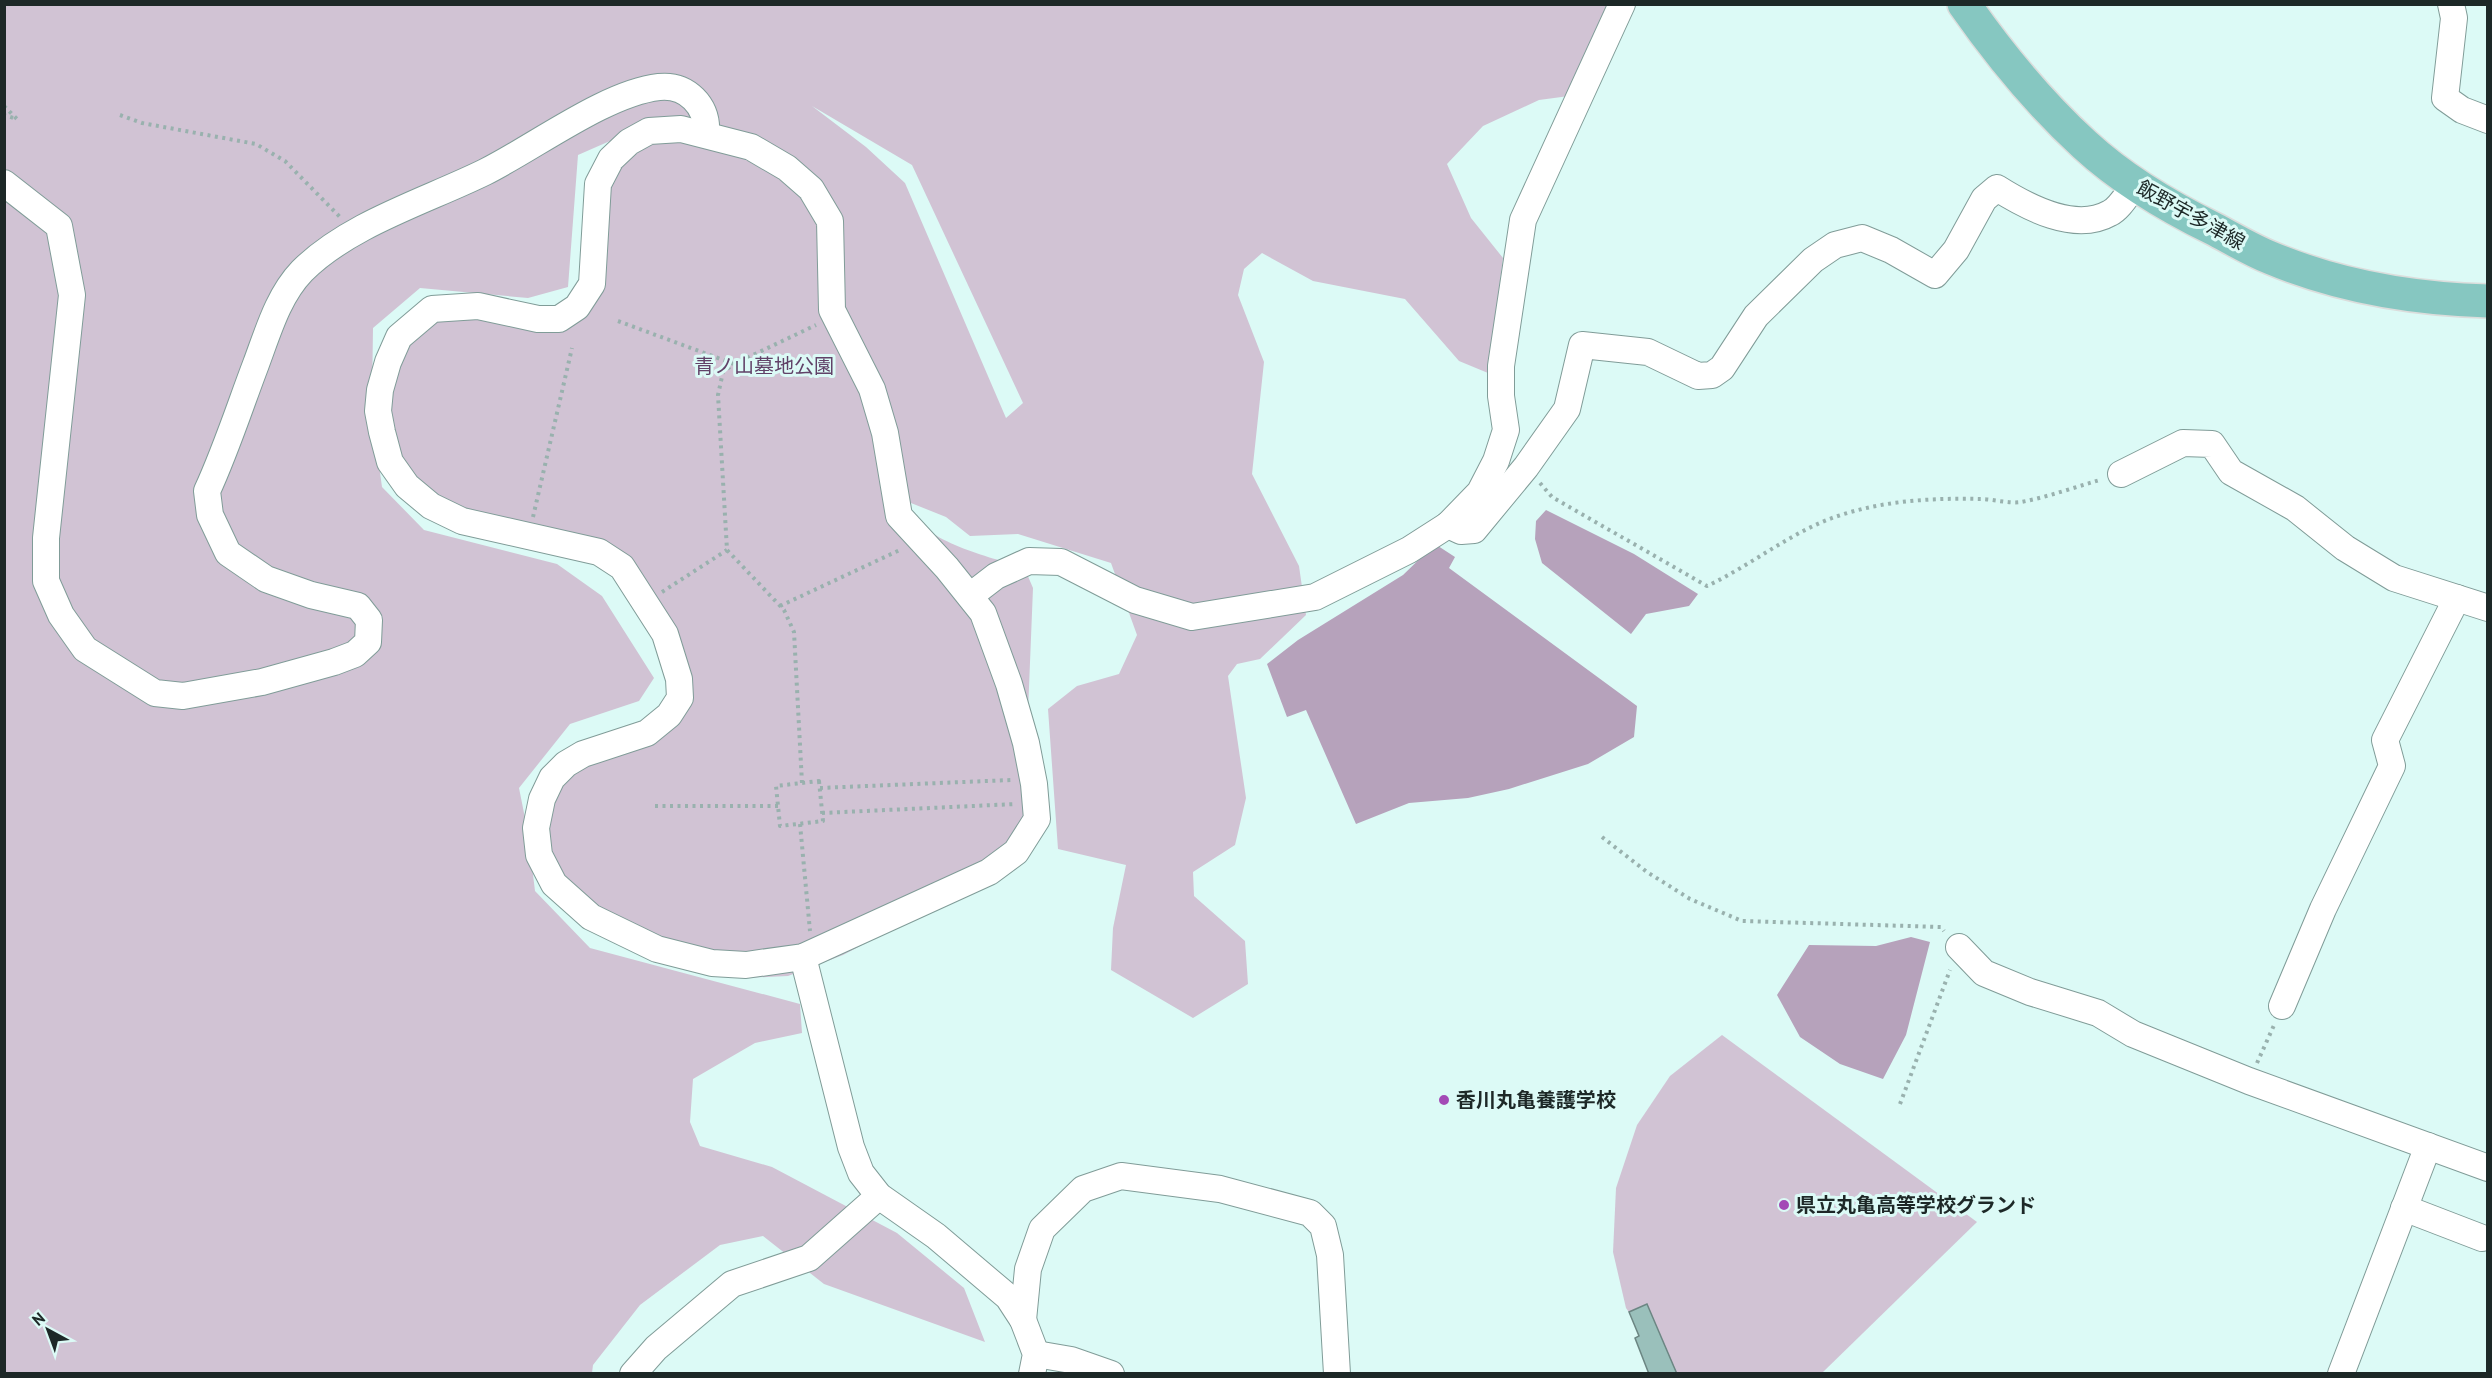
<svg xmlns="http://www.w3.org/2000/svg" width="2492" height="1378" viewBox="0 0 2492 1378" font-family="'PT Sans','Noto Sans JP',sans-serif">
	<rect width="100%" height="100%" fill="#dcfaf6"/>
	<g fill="#d1c3d4" fill-rule="evenodd">
		<path d="M5,5H1608L1569,96L1539,100L1483,126L1447,164L1471,218L1503,258L1488,373L1459,361L1405,299L1313,281L1262,253L1244,269L1238,295L1264,362L1252,474L1299,566L1306,615L1260,659L1237,664L1228,676L1246,798L1235,845L1193,872L1194,896L1245,941L1248,984L1193,1018L1111,970L1113,928L1126,865L1058,849L1048,709L1077,686L1119,674L1137,635L1111,563L1018,534L970,536L946,517L911,503C910,539 995,559 1024,567L1033,588L1028,712L1039,833L908,921L843,955L788,976L743,978L674,967L615,940L531,858L535,891L590,948L800,1004L802,1033L755,1043L693,1079L690,1122L700,1146L772,1167L897,1233L964,1288L985,1342L824,1284L763,1236L720,1245L640,1305L593,1365L592,1373L5,1374ZM812,106L912,165L1023,403L1006,418L905,183L866,147ZM619,137L578,294L563,308L542,311L454,294L433,299L372,399L373,328L420,288L528,298L568,287L578,155ZM377,451L454,530L578,553L609,568L660,646L670,695L645,723L575,743L558,756L526,823L519,788L570,724L639,701L654,678L602,596L557,564L424,530L382,487Z"/>
		<polygon points="1722,1035 1977,1222 1822,1373 1675,1373 1660,1358 1626,1308 1613,1252 1616,1188 1637,1125 1670,1076"/>
	</g>
	<g fill="#b6a2bb">
		<polygon points="1546,510 1634,554 1698,594 1689,606 1646,614 1631,634 1542,563 1535,539 1536,521"/>
		<polygon points="1435,544 1455,557 1449,568 1637,706 1634,737 1588,764 1509,789 1468,798 1409,803 1356,824 1306,710 1287,717 1267,664 1298,640 1403,575"/>
		<polygon points="1911,937 1930,942 1906,1035 1883,1079 1840,1064 1800,1037 1777,995 1809,945 1876,946"/>
	</g>
	<polygon fill="#9ac0bb" stroke="#6c8683" stroke-width="1.5" points="1647,1304 1677,1374 1649,1374 1635,1338 1639,1336 1629,1312"/>
	<g fill="none" stroke-linecap="round" stroke-linejoin="round">
		<g stroke="#809c98" stroke-width="28">
			<g id="minor">
				<polyline points="2451,4 2454,18 2445,98 2462,110 2488,120"/>
				<polygon points="681,129 751,147 787,168 811,189 830,221 832,310 872,389 885,433 899,516 947,568 983,613 1009,684 1026,743 1034,784 1037,819 1016,852 989,872 803,957 746,965 712,963 657,949 591,917 554,884 539,855 536,828 542,799 552,778 566,764 583,754 647,733 669,715 680,698 679,679 665,634 622,567 599,552 462,521 431,506 407,486 390,462 382,432 378,411 380,390 388,362 399,337 432,309 478,306 538,319 559,319 577,307 592,284 598,184 611,159 629,142 649,131"/>
				<path d="M4,183L59,226L72,295L46,538V581L61,615L85,649L155,693L183,696L262,682L334,662L355,654L368,642L369,620L358,606L311,595L266,579L228,553L210,515L207,491C226,450 240,406 256,364C268,332 278,296 302,271C349,224 426,201 485,172C535,147 606,93 659,87C687,84 708,106 706,133"/>
				<polyline points="2121,474 2183,443 2212,444 2231,472 2295,508 2345,548 2394,578 2488,608"/>
				<path d="M1448,525L1461,531L1474,530L1526,467L1567,409L1582,345L1648,352L1698,376L1712,375L1722,368L1756,316L1813,260L1835,245L1862,238L1891,250L1935,275L1956,250L1984,199L1997,188C2027,207 2075,233 2110,213C2120,208 2128,193 2135,185"/>
				<polyline points="970,596 996,576 1029,561 1061,562 1135,600 1192,617 1315,597 1409,550 1448,525 1480,492 1496,461 1506,430 1501,396 1501,366 1523,220 1622,4"/>
				<polyline points="1959,947 1984,973 2030,992 2098,1013 2133,1034 2249,1081 2488,1168"/>
				<polyline points="803,957 851,1147 861,1173 879,1196 936,1236 1008,1297 1023,1320 1036,1354 1032,1374"/>
				<polyline points="2282,1006 2323,909 2392,766 2385,740 2457,598"/>
				<polyline points="2404,1208 2482,1238"/>
				<polyline points="1023,1320 1028,1269 1042,1229 1083,1189 1121,1176 1220,1189 1310,1213 1323,1226 1330,1255 1337,1374"/>
				<polyline points="1036,1354 1071,1360 1111,1374"/>
				<polyline points="633,1374 656,1348 732,1284 809,1258 879,1196"/>
				<polyline points="2341,1374 2428,1146"/>
			</g>
		</g>
		<g stroke="#dbdddc" stroke-width="36">
			<path id="major" d="M1964,4C1999,54 2040,104 2085,145C2123,180 2167,206 2214,229C2233,239 2251,250 2271,258C2338,286 2415,299 2488,301"/>
		</g>
		<g stroke="#99b1ae" stroke-width="4" stroke-dasharray="3 4.5" stroke-linecap="butt">
			<polyline points="4,106 17,119 4,115"/>
			<polyline points="120,115 142,123 256,144 285,161 340,217"/>
			<polyline points="618,321 734,364"/>
			<path d="M1540,483L1552,497L1707,586C1754,564 1794,529 1844,514C1889,500 1935,498 1980,499C1993,499 2009,504 2021,502C2048,497 2075,487 2100,480"/>
			<polyline points="533,517 572,348"/>
			<polyline points="662,592 727,550"/>
			<polyline points="780,606 902,549"/>
			<polygon points="819,781 823,821 780,826 776,786"/>
			<polyline points="802,783 794,632 784,610 727,550 718,395 723,372 734,364 816,325"/>
			<polyline points="820,788 1011,780"/>
			<polyline points="655,806 778,806"/>
			<polyline points="822,813 1016,804"/>
			<polyline points="800,824 810,931"/>
			<polyline points="1602,837 1647,872 1690,899 1742,921 1941,927 1944,931"/>
			<polyline points="2257,1063 2275,1023"/>
			<polyline points="1900,1104 1950,970"/>
		</g>
		<use href="#minor" stroke="#fff" stroke-width="26"/>
		<use href="#major" stroke="#86c7c1" stroke-width="33"/>
	</g>
	<g fill="#a34ab6" stroke="#dcfaf6" stroke-width="2">
		<circle cx="1444" cy="1100" r="6"/>
		<circle cx="1784" cy="1205" r="6"/>
	</g>
	<g text-anchor="middle" stroke-width="6" stroke-linejoin="round" paint-order="stroke">
		<g font-size="20" fill="#1d2827" stroke="#dcfaf6">
			<text transform="translate(2191 215) rotate(29)" y="7">飯野宇多津線</text>
		</g>
		<g font-size="20" fill="#614268" stroke="#dcfaf6">
			<text x="764" y="373">青ノ山墓地公園</text>
		</g>
		<g font-size="20" font-weight="bold" fill="#1d2827" stroke="#dcfaf6" text-anchor="start">
			<text x="1456" y="1107">香川丸亀養護学校</text>
			<text x="1796" y="1212">県立丸亀高等学校グランド</text>
		</g>
	</g>
	<rect width="2492" height="1378" fill="none" stroke="#1d2827" stroke-width="12"/>
	<g transform="translate(48 1330) rotate(319)" stroke="#dcfaf6" stroke-width="4.5" paint-order="stroke">
	<path d="M0-4.5L10 22L0 15L-10 22Z" fill="#1d2827"/>
	<text y="-9" font-size="16" font-weight="bold" text-anchor="middle" fill="#1d2827">N</text>
	</g>
</svg>
